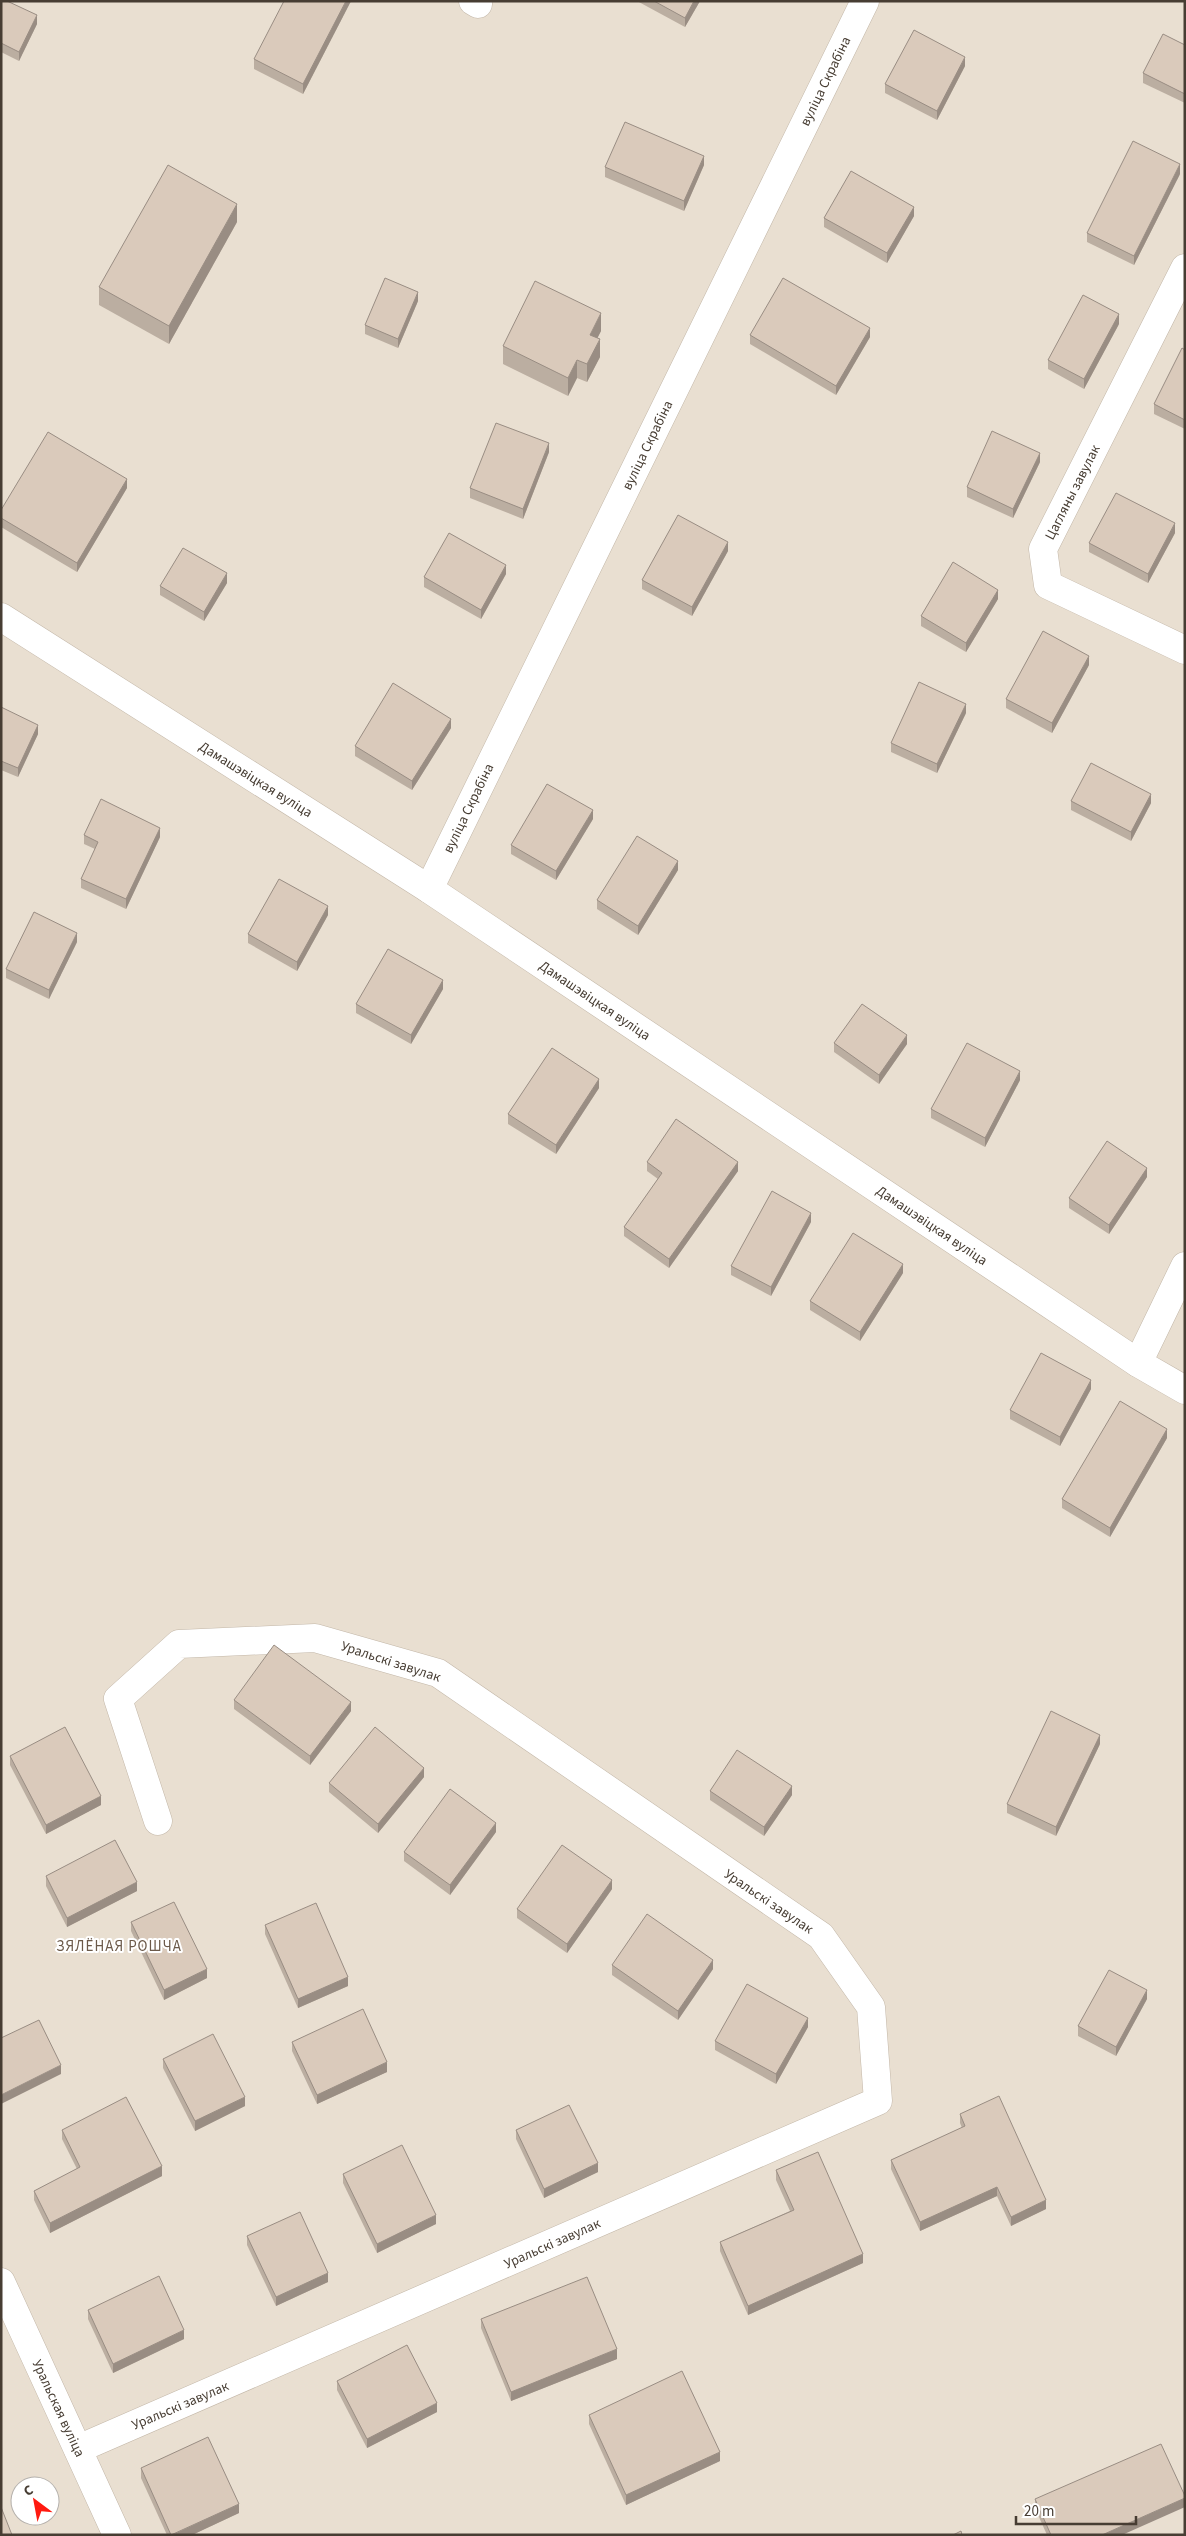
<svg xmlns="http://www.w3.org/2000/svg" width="1186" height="2536" viewBox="0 0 1186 2536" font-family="'Source Sans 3',sans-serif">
	<rect width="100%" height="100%" fill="#f4ede4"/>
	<path fill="#e9dfd1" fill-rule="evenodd" d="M1,1H1185V2535H1ZM20,2486H50V2516H20Z"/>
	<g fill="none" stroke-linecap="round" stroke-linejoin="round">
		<g stroke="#c3b7a8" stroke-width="29">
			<g id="street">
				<polyline points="473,1 478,4"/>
				<polyline points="1185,268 1043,549 1048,585 1185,650"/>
				<polyline points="1,617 429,889 1138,1363 1185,1390"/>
				<polyline points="429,889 865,1"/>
				<polyline points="1138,1363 1185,1266"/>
				<polyline points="1,2282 117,2535"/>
				<polyline points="78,2449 878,2101 871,2007 821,1936 438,1673 315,1638 179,1644 118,1699 158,1821"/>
			</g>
		</g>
		<use href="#street" stroke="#fff" stroke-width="28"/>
	</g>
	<g fill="#bbaea1">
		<polygon points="1,1 37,24 19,61 1,52"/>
		<polygon points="351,1 303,94 254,69 254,59"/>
		<polygon points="637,1 700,1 685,27"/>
		<polygon points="1185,45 1185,103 1143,83 1143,73"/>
		<polygon points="965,66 937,120 885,93 885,84"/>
		<polygon points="704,165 684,211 605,177 605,167"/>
		<polygon points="1180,174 1134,265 1087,242 1087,233"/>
		<polygon points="914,216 887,263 824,227 824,218"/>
		<polygon points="237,222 169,344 99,305 99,287"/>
		<polygon points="418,301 398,348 365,334 365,325"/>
		<polygon points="1119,324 1084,389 1048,369 1048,360"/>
		<polygon points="601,331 597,338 600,357 587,382 577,378 568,396 503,364 503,346"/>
		<polygon points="750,335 870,337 836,395 750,344"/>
		<polygon points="1185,350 1185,429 1154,414 1154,404"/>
		<polygon points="549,452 523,519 470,498 470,488"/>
		<polygon points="1040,462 1013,518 967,497 967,487"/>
		<polygon points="127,488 77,572 1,527 1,510"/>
		<polygon points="1175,533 1148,583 1089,552 1089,543"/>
		<polygon points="728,551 692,616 642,589 642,580"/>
		<polygon points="506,574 481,619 424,587 424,577"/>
		<polygon points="227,583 204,621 160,595 160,586"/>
		<polygon points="998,599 966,652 921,626 921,616"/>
		<polygon points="1089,665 1052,733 1006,708 1006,699"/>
		<polygon points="1,707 38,734 18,777 1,770"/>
		<polygon points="966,713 937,773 891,752 891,743"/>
		<polygon points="451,728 412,790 355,756 355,746"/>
		<polygon points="1071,801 1151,803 1131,841 1071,810"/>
		<polygon points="593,819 556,880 511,854 511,845"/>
		<polygon points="84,835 160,837 126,909 81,888 81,879 95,849 84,844"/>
		<polygon points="678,870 638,935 597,909 597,900"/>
		<polygon points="328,915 297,971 248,943 248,934"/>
		<polygon points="77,942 49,999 6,978 6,969"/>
		<polygon points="443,989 411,1044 356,1013 356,1004"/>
		<polygon points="834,1043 907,1044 879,1084 834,1052"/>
		<polygon points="1020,1080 985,1147 931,1118 931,1109"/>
		<polygon points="599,1088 556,1154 508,1124 508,1114"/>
		<polygon points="647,1162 738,1171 669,1268 624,1236 624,1227 658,1179 647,1171"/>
		<polygon points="1147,1177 1109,1234 1069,1208 1069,1198"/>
		<polygon points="811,1222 771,1296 731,1275 731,1266"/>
		<polygon points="903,1273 860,1341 810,1310 810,1301"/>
		<polygon points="1091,1389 1060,1446 1010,1419 1010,1410"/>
		<polygon points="1167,1438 1110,1537 1062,1508 1062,1499"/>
		<polygon points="234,1700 351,1711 310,1765 234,1709"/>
		<polygon points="1100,1744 1056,1836 1007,1813 1007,1804"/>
		<polygon points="10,1756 101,1805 46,1834 10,1765"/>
		<polygon points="424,1777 378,1833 329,1792 329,1783"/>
		<polygon points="710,1791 792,1795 764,1836 710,1800"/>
		<polygon points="496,1832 450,1895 404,1861 404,1852"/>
		<polygon points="46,1876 137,1891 67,1927 46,1886"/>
		<polygon points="612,1889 567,1953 517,1918 517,1909"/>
		<polygon points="131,1922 207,1978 164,2000 131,1931"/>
		<polygon points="265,1925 348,1986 298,2008 265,1934"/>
		<polygon points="612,1965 713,1969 678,2020 612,1975"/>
		<polygon points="1147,1999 1116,2056 1078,2036 1078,2026"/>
		<polygon points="808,2027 776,2084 715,2050 715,2041"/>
		<polygon points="292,2042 387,2072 317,2104 292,2051"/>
		<polygon points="163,2059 245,2106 195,2131 163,2068"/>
		<polygon points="960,2114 1046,2209 1011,2226 997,2196 920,2231 891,2169 891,2160 962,2128 960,2123"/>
		<polygon points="62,2130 162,2176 50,2233 34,2200 34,2191 77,2169 62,2139"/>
		<polygon points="516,2130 598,2172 544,2198 516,2139"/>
		<polygon points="776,2170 863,2263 748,2315 720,2251 720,2242 790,2211 776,2180"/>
		<polygon points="343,2174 436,2224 377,2253 343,2183"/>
		<polygon points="247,2236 328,2282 276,2306 247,2245"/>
		<polygon points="88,2310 184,2339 113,2373 88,2319"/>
		<polygon points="481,2319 617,2359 511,2401 481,2328"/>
		<polygon points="337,2381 437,2412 367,2448 337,2390"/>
		<polygon points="589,2415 720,2461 626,2505 589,2424"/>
		<polygon points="141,2468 239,2513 192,2535 167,2535 141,2478"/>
		<polygon points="1035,2499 1122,2535 1047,2535 1035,2508"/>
	</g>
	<g fill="#998d83">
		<polygon points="346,1 351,1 303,94 303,84"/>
		<polygon points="694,1 700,1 685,27 685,18"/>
		<polygon points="37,15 37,24 19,61 19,52"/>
		<polygon points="965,57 965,66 937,120 937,111"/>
		<polygon points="704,156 704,165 684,211 684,201"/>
		<polygon points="1180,164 1180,174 1134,265 1134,256"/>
		<polygon points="237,204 237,222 169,344 169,326"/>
		<polygon points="914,207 914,216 887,263 887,253"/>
		<polygon points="418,292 418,301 398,348 398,339"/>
		<polygon points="601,313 601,331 590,353 590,335"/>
		<polygon points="1119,314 1119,324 1084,389 1084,379"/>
		<polygon points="870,328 870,337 836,395 836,386"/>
		<polygon points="600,339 600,357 587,382 587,364"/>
		<polygon points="577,360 577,378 568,396 568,378"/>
		<polygon points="549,443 549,452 523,519 523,509"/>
		<polygon points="1040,453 1040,462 1013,518 1013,509"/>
		<polygon points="127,479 127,488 77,572 77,563"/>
		<polygon points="1175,523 1175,533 1148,583 1148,574"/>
		<polygon points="728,542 728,551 692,616 692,607"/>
		<polygon points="506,565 506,574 481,619 481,610"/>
		<polygon points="227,573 227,583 204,621 204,612"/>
		<polygon points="998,590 998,599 966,652 966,643"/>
		<polygon points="1089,656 1089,665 1052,733 1052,723"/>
		<polygon points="966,704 966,713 937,773 937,764"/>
		<polygon points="451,719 451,728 412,790 412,781"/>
		<polygon points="38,725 38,734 18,777 18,768"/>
		<polygon points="1151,794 1151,803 1131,841 1131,832"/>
		<polygon points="593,810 593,819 556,880 556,871"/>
		<polygon points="160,828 160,837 126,909 126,899"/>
		<polygon points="678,861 678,870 638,935 638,926"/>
		<polygon points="328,906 328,915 297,971 297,962"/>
		<polygon points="77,933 77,942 49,999 49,990"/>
		<polygon points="443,980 443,989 411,1044 411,1035"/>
		<polygon points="907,1035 907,1044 879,1084 879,1075"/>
		<polygon points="1020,1071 1020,1080 985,1147 985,1138"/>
		<polygon points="599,1079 599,1088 556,1154 556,1145"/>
		<polygon points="738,1162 738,1171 669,1268 669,1259"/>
		<polygon points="1147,1168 1147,1177 1109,1234 1109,1225"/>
		<polygon points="811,1213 811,1222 771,1296 771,1287"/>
		<polygon points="903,1264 903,1273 860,1341 860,1332"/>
		<polygon points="1091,1380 1091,1389 1060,1446 1060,1437"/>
		<polygon points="1167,1429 1167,1438 1110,1537 1110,1528"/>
		<polygon points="351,1702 351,1711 310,1765 310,1756"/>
		<polygon points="1100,1735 1100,1744 1056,1836 1056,1827"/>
		<polygon points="424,1768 424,1777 378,1833 378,1824"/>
		<polygon points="792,1786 792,1795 764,1836 764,1827"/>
		<polygon points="101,1796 101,1805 46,1834 46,1825"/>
		<polygon points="496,1823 496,1832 450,1895 450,1885"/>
		<polygon points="612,1880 612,1889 567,1953 567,1944"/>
		<polygon points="137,1882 137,1891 67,1927 67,1918"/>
		<polygon points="713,1960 713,1969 678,2020 678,2011"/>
		<polygon points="207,1969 207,1978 164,2000 164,1990"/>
		<polygon points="348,1977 348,1986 298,2008 298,1999"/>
		<polygon points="1147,1990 1147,1999 1116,2056 1116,2047"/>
		<polygon points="808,2018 808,2027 776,2084 776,2074"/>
		<polygon points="387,2062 387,2072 317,2104 317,2095"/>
		<polygon points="61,2065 61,2074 1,2104 1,2095"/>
		<polygon points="245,2097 245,2106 195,2131 195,2121"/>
		<polygon points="598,2163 598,2172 544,2198 544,2189"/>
		<polygon points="162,2166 162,2176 50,2233 50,2223"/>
		<polygon points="997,2187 997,2196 920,2231 920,2222"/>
		<polygon points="1046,2200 1046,2209 1011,2226 1011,2217"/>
		<polygon points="436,2215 436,2224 377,2253 377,2244"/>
		<polygon points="863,2254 863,2263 748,2315 748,2306"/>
		<polygon points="328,2273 328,2282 276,2306 276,2297"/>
		<polygon points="184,2330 184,2339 113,2373 113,2364"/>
		<polygon points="617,2349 617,2359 511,2401 511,2392"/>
		<polygon points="437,2403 437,2412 367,2448 367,2439"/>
		<polygon points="720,2452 720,2461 626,2505 626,2495"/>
		<polygon points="1185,2498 1185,2507 1122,2535 1102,2535"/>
		<polygon points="239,2504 239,2513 192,2535 172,2535"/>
	</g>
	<g fill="#dacabb" stroke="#998d83">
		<polygon points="1,1 7,1 37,15 19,52 1,43"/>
		<polygon points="284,1 346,1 303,84 254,59"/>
		<polygon points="654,1 694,1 685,18"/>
		<polygon points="914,30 965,57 937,111 885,84"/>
		<polygon points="1163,34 1185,45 1185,94 1143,73"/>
		<polygon points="625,122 704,156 684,201 605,167"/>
		<polygon points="1133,141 1180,164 1134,256 1087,233"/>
		<polygon points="168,165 237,204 169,326 99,287"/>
		<polygon points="851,171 914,207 887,253 824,218"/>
		<polygon points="385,278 418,292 398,339 365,325"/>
		<polygon points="783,278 870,328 836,386 750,335"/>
		<polygon points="535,281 601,313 590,335 600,339 587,364 577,360 568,378 503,346"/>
		<polygon points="1083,295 1119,314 1084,379 1048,360"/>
		<polygon points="1182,348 1185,350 1185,420 1154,404"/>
		<polygon points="496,423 549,443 523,509 470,488"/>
		<polygon points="992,431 1040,453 1013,509 967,487"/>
		<polygon points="48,432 127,479 77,563 1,518 1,510"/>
		<polygon points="1116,493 1175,523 1148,574 1089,543"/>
		<polygon points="678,515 728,542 692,607 642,580"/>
		<polygon points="449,533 506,565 481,610 424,577"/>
		<polygon points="183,548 227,573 204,612 160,586"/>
		<polygon points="953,562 998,590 966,643 921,616"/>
		<polygon points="1043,631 1089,656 1052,723 1006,699"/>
		<polygon points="919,682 966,704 937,764 891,743"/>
		<polygon points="393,683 451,719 412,781 355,746"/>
		<polygon points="1,707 38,725 18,768 1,761"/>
		<polygon points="1091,763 1151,794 1131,832 1071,801"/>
		<polygon points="547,784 593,810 556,871 511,845"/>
		<polygon points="101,799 160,828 126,899 81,879 98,842 84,835"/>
		<polygon points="637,836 678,861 638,926 597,900"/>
		<polygon points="279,879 328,906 297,962 248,934"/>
		<polygon points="34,912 77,933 49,990 6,969"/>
		<polygon points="388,949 443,980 411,1035 356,1004"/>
		<polygon points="862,1004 907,1035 879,1075 834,1043"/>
		<polygon points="967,1043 1020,1071 985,1138 931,1109"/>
		<polygon points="552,1048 599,1079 556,1145 508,1114"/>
		<polygon points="676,1119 738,1162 669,1259 624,1227 662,1173 647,1162"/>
		<polygon points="1107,1141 1147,1168 1109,1225 1069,1198"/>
		<polygon points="772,1191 811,1213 771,1287 731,1266"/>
		<polygon points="853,1233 903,1264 860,1332 810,1301"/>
		<polygon points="1041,1353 1091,1380 1060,1437 1010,1410"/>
		<polygon points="1120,1401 1167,1429 1110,1528 1062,1499"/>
		<polygon points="274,1645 351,1702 310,1756 234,1700"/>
		<polygon points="1051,1711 1100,1735 1056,1827 1007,1804"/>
		<polygon points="65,1727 101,1796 46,1825 10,1756"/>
		<polygon points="375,1727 424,1768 378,1824 329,1783"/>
		<polygon points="737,1750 792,1786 764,1827 710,1791"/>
		<polygon points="450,1789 496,1823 450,1885 404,1852"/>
		<polygon points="115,1840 137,1882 67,1918 46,1876"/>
		<polygon points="562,1845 612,1880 567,1944 517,1909"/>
		<polygon points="174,1902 207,1969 164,1990 131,1922"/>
		<polygon points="316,1903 348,1977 298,1999 265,1925"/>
		<polygon points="647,1914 713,1960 678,2011 612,1965"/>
		<polygon points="1109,1970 1147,1990 1116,2047 1078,2026"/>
		<polygon points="747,1984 808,2018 776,2074 715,2041"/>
		<polygon points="363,2009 387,2062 317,2095 292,2042"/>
		<polygon points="39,2020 61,2065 1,2095 1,2038"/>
		<polygon points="213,2034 245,2097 195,2121 163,2059"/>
		<polygon points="999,2096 1046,2200 1011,2217 997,2187 920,2222 891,2160 965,2126 960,2114"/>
		<polygon points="126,2097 162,2166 50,2223 34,2191 80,2167 62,2130"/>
		<polygon points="569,2105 598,2163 544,2189 516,2130"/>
		<polygon points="402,2145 436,2215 377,2244 343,2174"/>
		<polygon points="818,2152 863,2254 748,2306 720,2242 794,2210 776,2170"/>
		<polygon points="300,2212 328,2273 276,2297 247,2236"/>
		<polygon points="159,2276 184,2330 113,2364 88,2310"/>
		<polygon points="587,2277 617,2349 511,2392 481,2319"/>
		<polygon points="407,2345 437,2403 367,2439 337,2381"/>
		<polygon points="682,2371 720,2452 626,2495 589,2415"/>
		<polygon points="208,2437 239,2504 171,2535 141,2468"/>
		<polygon points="1161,2444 1185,2496 1185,2498 1102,2535 1051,2535 1035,2499"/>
		<polygon points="1,2507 12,2535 1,2535"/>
		<polygon points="961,2531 962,2535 953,2535"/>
	</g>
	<g text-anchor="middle" stroke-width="4" stroke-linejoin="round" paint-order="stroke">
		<g font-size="14" fill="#473d33" stroke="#fff">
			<text transform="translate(825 81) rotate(-64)" y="5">вуліца Скрабіна</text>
			<text transform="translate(647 445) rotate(-64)" y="5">вуліца Скрабіна</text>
			<text transform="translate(1072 492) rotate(-63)" y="5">Цагляны завулак</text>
			<text transform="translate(256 779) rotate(32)" y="5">Дамашэвіцкая вуліца</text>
			<text transform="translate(468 808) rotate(-64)" y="5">вуліца Скрабіна</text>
			<text transform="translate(595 1000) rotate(34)" y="5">Дамашэвіцкая вуліца</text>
			<text transform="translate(932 1225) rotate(34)" y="5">Дамашэвіцкая вуліца</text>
			<text transform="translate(391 1661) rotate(18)" y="5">Уральскі завулак</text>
			<text transform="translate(769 1901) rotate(34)" y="5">Уральскі завулак</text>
			<text transform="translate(552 2243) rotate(-24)" y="5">Уральскі завулак</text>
			<text transform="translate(180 2405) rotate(-23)" y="5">Уральскі завулак</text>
			<text transform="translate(59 2408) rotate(65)" y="5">Уральская вуліца</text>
		</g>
		<g font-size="15" letter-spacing="1" fill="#6b5949" stroke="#fff">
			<text x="119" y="1951">ЗЯЛЁНАЯ РОШЧА</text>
		</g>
	</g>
	<rect width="1186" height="2536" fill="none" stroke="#473d33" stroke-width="5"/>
	<g transform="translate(35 2501) rotate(328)"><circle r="24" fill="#ffffff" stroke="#b5b1ad"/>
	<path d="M0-4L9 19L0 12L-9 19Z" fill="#ff1a10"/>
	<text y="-8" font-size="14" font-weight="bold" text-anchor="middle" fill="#473d33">С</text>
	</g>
	<path d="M1016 2516v8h120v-8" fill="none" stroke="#473d33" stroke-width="2.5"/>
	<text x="1024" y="2516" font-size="15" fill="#473d33" stroke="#ffffff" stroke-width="4" paint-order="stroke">20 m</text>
</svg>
